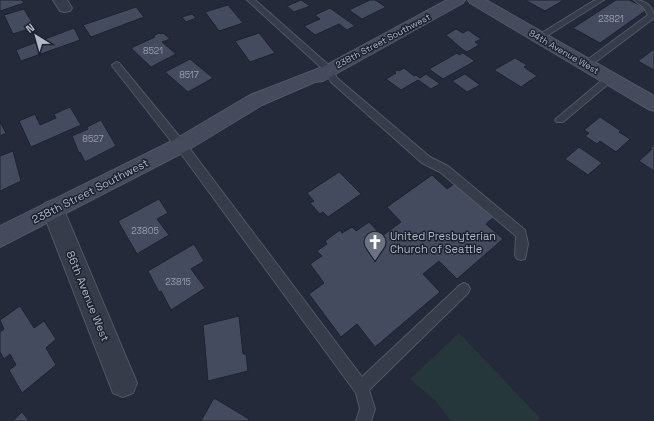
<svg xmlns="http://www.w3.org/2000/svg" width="654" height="421" viewBox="0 0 654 421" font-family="'Space Grotesk',sans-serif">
	<rect width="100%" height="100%" fill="#242a3a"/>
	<polygon fill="#26373c" points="459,333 540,418 537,421 451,421 435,400 410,379"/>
	<g fill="#454b5e" stroke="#1e2331">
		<polygon points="0,0 22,0 24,3 0,11"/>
		<polygon points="301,0 310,6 294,12 287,6"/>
		<polygon points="370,0 375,0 386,7 362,19 349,10"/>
		<polygon points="525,0 564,0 545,11"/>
		<polygon points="616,0 629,0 648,9 600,43 573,28"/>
		<polygon points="228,5 243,23 219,31 205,12"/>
		<polygon points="136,7 144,17 91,37 83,25"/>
		<polygon points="330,8 355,26 347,30 339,24 315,35 304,26 320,19 315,15"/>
		<polygon points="24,9 35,27 13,34 4,15"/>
		<polygon points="192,14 196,18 186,22 182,17"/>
		<polygon points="74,28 80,40 21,61 16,50"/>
		<polygon points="456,29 463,33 468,30 481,39 475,42 479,45 467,52 462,49 446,35"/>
		<polygon points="159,33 161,34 163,33 170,39 162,42 176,54 151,67 131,48 155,37 153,36"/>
		<polygon points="259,33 275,53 250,62 235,41"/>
		<polygon points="654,49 654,70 638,61"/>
		<polygon points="457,53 459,55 463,53 475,61 443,79 429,69"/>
		<polygon points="515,58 527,65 524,67 537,76 521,87 494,70"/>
		<polygon points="190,59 213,78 188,92 165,72"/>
		<polygon points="404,68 414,76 416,75 420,78 426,74 440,84 431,89 418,80 401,90 386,79 396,73 394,72 397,70 399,71"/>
		<polygon points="465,74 480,85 467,92 452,81"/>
		<polygon points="70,107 81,125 31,147 19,121 35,114 40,125 56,118 54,114"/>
		<polygon points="600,117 621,131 619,132 630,139 616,152 600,141 597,144 585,136 589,133 584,130"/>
		<polygon points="101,120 116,146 85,162 80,152 79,153 72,136 88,129 87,127"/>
		<polygon points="0,122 6,133 0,136"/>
		<polygon points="654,145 654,171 639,161 652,149 650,148"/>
		<polygon points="579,147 602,163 588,175 565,159"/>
		<polygon points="13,151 21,181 0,191 0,156"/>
		<polygon points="339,172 361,194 328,217 323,212 320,214 310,203 314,201 307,193"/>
		<polygon points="432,175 447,189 455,183 494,217 486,224 503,239 457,279 439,261 423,274 440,292 375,347 357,324 341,337 309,294 324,283 310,264 322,256 317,251 327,244 325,241 340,230 342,233 352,227 356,231 369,222 382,236 401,222 387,207"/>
		<polygon points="159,199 168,213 157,219 169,235 137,254 118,221"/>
		<polygon points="194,244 204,261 191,269 205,288 171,310 161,291 159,292 148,271"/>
		<polygon points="20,306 34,328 44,321 56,339 46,348 56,365 22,393 9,370 16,365 10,354 4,359 0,352 0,332 4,329 0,320"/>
		<polygon points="239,316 243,354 246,354 248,371 208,381 203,325"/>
		<polygon points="214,398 249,419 248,421 201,421"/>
		<polygon points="22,412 29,421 13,421"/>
	</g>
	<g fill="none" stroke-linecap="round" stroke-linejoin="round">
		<g stroke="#525765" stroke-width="2">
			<g id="lane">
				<polygon points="247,0 255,0 332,68 337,78 430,157 448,166 525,230 528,244 525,259 521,260 517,259 515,255 516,236 440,172 422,163 331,82 326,72"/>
				<polygon points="595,0 604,0 542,39 539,39 535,37"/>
				<path d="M634,0C645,0 654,6 654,18L589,67H583L582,65L583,63L648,15L644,8Z"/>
				<polygon points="116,62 119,63 193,153 362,377 460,285 464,283 468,285 470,289 468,293 369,390 375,409 371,421 356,421 360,409 356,393 185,159 113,67 112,65"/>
				<polygon points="610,75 614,78 613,80 563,122 557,122 555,120 557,118 607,76"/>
			</g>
		</g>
		<g stroke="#525765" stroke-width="2">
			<g id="street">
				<polygon points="53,0 67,0 72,8 70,11 65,12 60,11"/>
				<polygon points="53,200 61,203 64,210 137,383 133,393 123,397 113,393 42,210 45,203"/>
			</g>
		</g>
		<g stroke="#525765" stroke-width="2">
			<g id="secondary">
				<polygon points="447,0 465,0 463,3 323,81 315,82 262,105 188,150 0,247 0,226 174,140 250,95 325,66"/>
				<polygon points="468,0 486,0 654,96 654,111 648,109 470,3"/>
			</g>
		</g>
		<use href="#lane" fill="#373c4a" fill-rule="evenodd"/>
		<use href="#street" fill="#373c4a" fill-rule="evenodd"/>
		<use href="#secondary" fill="#454b5d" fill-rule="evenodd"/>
	</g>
	<defs>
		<g id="church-pin" transform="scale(1.15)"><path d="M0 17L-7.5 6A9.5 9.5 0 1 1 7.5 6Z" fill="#6b7280" stroke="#1c212f"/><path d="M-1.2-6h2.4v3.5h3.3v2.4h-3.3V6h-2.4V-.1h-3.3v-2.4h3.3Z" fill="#fff"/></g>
	</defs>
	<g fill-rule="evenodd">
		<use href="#church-pin" x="375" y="242"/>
	</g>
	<g text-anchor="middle" stroke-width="3" stroke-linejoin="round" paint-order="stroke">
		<g font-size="9" fill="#979cac">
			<text x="611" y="22">23821</text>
			<text x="153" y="54">8521</text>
			<text x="189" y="78">8517</text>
			<text x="93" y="142">8527</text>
			<text x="145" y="234">23805</text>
			<text x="178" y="285">23815</text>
		</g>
		<g font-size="9" fill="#b2b7c6" stroke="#1c212f">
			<text transform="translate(383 41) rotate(-28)" y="3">238th Street Southwest</text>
			<text transform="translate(564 52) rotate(30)" y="3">84th Avenue West</text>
		</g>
		<g font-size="11" fill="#b2b7c6" stroke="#1c212f">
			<text transform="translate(90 191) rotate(-27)" y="4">238th Street Southwest</text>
			<text transform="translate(88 296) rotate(68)" y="4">86th Avenue West</text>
		</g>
		<g font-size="11" fill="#b2b7c6" stroke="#1c212f" text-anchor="start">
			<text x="390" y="240">United Presbyterian<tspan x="390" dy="13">Church of Seattle</tspan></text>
		</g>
	</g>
	<g transform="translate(36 36) rotate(323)" stroke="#1c212f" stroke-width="3" paint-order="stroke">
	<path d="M0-3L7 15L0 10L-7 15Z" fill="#b2b7c6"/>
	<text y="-6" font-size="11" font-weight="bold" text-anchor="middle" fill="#b2b7c6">N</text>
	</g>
</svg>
